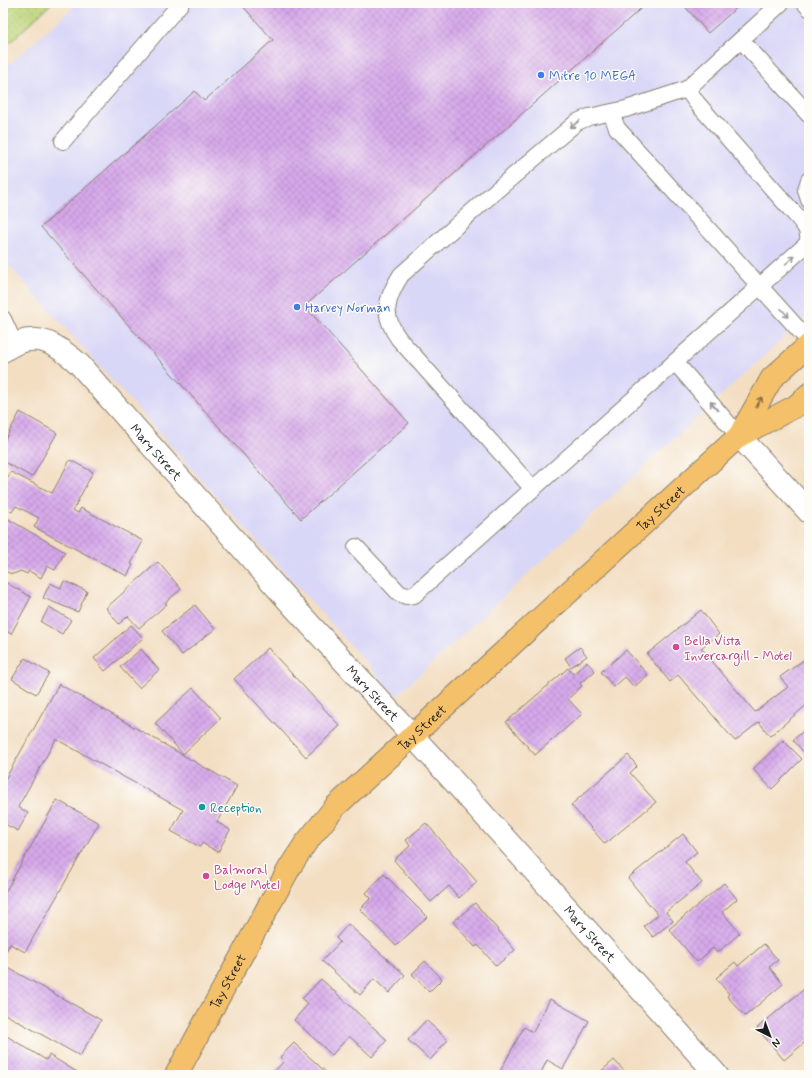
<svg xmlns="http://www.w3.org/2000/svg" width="812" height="1078" viewBox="0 0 812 1078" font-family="Mynerve,sans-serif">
	<defs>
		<pattern id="park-dots" width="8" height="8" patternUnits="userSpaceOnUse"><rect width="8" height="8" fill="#bdd479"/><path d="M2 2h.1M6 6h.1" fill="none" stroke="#a2b568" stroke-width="1.8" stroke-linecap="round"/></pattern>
		<pattern id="building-cross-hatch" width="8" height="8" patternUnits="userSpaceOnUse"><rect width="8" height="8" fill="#d6a8ea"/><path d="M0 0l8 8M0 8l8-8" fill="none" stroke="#b790c8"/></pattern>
	</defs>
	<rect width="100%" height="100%" fill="#fdfcf7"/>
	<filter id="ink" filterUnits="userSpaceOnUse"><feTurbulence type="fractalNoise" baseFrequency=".025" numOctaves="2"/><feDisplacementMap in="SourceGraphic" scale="8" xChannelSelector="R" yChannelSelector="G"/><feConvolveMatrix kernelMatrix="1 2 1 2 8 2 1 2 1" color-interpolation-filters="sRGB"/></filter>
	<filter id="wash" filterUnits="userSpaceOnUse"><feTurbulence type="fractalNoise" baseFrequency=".012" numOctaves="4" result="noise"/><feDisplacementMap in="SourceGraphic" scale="16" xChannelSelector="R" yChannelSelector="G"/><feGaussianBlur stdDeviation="0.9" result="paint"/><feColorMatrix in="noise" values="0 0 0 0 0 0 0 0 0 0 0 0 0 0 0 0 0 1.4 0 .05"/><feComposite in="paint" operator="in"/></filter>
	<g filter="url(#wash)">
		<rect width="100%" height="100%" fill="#f3dec2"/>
		<polygon fill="#d9d7f7" points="78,3 809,3 809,314 396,696 3,259 3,70"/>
		<polygon fill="url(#park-dots)" stroke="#6c784a" points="3,3 52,3 3,49"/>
		<g id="blocks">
			<g fill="url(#building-cross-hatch)">
				<polygon points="240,3 647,3 305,306 409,423 301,519 41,227 195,91 204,101 273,40"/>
				<polygon points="682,3 742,3 708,33"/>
				<polygon points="20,412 57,433 32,477 3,461 3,443"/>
				<polygon points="70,460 93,472 73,510 78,513 81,508 143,541 131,564 133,565 127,576 34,527 39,518 16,506 12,512 3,507 3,487 11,472 52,493"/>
				<polygon points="3,516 65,552 55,570 47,566 41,578 29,571 27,574 21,571 13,574 3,571"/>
				<polygon points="158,562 181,589 165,603 167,604 139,628 128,616 119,624 106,608"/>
				<polygon points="3,581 31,597 11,634 3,629"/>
				<polygon points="64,581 87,591 78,612 43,598 50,583 61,588"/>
				<polygon points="195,605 215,629 182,655 162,631"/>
				<polygon points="49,607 71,620 62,634 41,622"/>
				<polygon points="701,610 719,634 701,648 755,712 788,687 780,677 805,659 809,664 809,703 770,736 759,722 735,741 678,675 670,682 647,654"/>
				<polygon points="131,625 143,638 105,671 94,658"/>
				<polygon points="580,647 587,656 571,667 565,658"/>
				<polygon points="268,648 340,726 306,757 234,679"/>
				<polygon points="141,649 159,670 139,688 120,667"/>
				<polygon points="626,650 648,675 634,687 625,677 614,687 601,672"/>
				<polygon points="25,658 49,673 36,694 12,679"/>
				<polygon points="587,662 595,671 580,683 582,686 568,699 582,714 535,755 506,722 568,668 573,674"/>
				<polygon points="59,684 237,786 217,822 230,830 218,852 202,843 200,847 171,831 183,810 56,739 18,807 28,813 18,831 3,823 3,783"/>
				<polygon points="193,688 221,718 183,754 155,723"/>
				<polygon points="809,726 809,756 808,757 793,740"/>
				<polygon points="783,740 802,759 772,789 753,769"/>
				<polygon points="628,755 637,766 630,773 656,802 605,844 571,805"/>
				<polygon points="57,800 99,823 25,952 10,944 3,956 3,896"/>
				<polygon points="426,823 477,882 459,898 449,886 431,902 394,860 410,846 406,840"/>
				<polygon points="683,834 697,852 685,862 702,883 666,912 673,921 653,937 644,926 658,915 628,878"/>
				<polygon points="384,874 427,917 396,946 360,909 371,898 366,893"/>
				<polygon points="724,883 737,899 722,912 740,933 717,953 713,948 697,962 669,929"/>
				<polygon points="475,903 515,950 496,966 478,945 475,947 453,922"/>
				<polygon points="348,924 405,975 389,993 374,979 360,995 322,961 340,942 336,938"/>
				<polygon points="764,944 778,960 769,967 783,984 745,1016 727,996 729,994 716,978 735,962 738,966"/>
				<polygon points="425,961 442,979 429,992 412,974"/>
				<polygon points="3,965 101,1020 80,1056 3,1013"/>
				<polygon points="321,979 387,1040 372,1057 349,1036 332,1055 294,1020 308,1004 302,999"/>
				<polygon points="809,985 809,1039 784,1060 757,1028"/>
				<polygon points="550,999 589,1021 563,1069 547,1060 540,1075 498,1075 524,1027 533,1032"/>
				<polygon points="426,1020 448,1040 430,1060 408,1040"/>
				<polygon points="5,1035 46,1060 49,1055 82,1075 3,1075 3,1038"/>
				<polygon points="294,1043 329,1075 271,1075 284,1061 280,1057"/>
				<polygon points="614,1060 628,1075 597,1075"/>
			</g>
		</g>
	</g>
	<g filter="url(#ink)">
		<use href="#blocks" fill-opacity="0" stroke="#887d6f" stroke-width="1"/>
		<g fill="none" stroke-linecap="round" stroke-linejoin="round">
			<g stroke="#887d6f" stroke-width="18">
				<g id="lane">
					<polyline points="805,3 809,8"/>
					<polyline points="741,40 809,115"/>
					<polyline points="611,113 617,128 809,341"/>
					<polyline points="63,141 181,3"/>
					<polyline points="809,180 806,190 809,200"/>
					<polyline points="3,319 14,343"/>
					<polyline points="675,362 739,436"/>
					<path d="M533,489L399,339C381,314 386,299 401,275L492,194L577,122L589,117L626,109L687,89L781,3"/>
					<path d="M356,547L399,593L406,596L414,595L807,244C812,231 801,221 793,212L697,103L687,89"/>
				</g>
			</g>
			<g stroke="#887d6f" stroke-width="24">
				<g id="street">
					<path id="s1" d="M3,351C34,329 54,342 79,364L292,605L431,756L717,1075"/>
					<polyline points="739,436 809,512"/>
				</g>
			</g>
			<g stroke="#887d6f" stroke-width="24">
				<g id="highway">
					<polyline points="739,436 772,378 809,345"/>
					<path id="s2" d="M176,1075L290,867L305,844L336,806L739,436L796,406L809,394"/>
				</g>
			</g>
			<use href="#lane" stroke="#fff" stroke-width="16"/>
			<use href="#street" stroke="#fff" stroke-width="22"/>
			<use href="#highway" stroke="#f4c16a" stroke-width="22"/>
		</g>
		<defs><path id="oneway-shaft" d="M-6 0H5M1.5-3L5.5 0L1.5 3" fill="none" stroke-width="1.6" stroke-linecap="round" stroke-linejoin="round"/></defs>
		<g stroke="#999">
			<use href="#oneway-shaft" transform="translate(575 124) rotate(142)"/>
			<use href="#oneway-shaft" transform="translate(790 260) rotate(-42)"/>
			<use href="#oneway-shaft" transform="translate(785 313) rotate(48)"/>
			<use href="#oneway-shaft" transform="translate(714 406) rotate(-131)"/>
		</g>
		<use stroke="#886e43" href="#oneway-shaft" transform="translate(759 402) rotate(-60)"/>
	</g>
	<g fill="#3f7fe0" stroke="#fdfcf7" stroke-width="1.5">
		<circle cx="541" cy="75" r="4"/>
		<circle cx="297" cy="307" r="4"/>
	</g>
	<g fill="#d1479c" stroke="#fdfcf7" stroke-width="1.5">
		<circle cx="676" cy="647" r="4"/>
		<circle cx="206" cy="876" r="4"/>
	</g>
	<circle fill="#0f9aa8" stroke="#fdfcf7" stroke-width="1.5" cx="202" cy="807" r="4"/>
	<g text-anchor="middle" stroke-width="3" stroke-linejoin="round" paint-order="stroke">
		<g font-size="13" fill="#366cbe" stroke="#fdfcf7" text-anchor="start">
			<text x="549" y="80">Mitre 10 MEGA</text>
			<text x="305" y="312">Harvey Norman</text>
		</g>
		<g font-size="13" fill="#1c1c1c" stroke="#fdfcf7">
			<text dy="5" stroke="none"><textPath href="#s1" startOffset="203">Mary Street</textPath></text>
			<text dy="5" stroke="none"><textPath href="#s2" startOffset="754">Tay Street</textPath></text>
			<text dy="5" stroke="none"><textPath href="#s1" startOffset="527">Mary Street</textPath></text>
			<text dy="5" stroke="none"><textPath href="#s2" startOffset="430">Tay Street</textPath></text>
			<text dy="5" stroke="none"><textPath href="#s1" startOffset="851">Mary Street</textPath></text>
			<text dy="5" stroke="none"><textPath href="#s2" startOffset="107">Tay Street</textPath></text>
		</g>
		<g font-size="13" fill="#b23c85" stroke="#fdfcf7" text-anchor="start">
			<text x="684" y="645">Bella Vista<tspan x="684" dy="15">Invercargill - Motel</tspan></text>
			<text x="214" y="874">Balmoral<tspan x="214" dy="15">Lodge Motel</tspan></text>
		</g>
		<g font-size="13" fill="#0d838f" stroke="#fdfcf7" text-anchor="start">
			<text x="210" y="812">Reception</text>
		</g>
	</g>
	<rect width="812" height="1078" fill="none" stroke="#fdfcf7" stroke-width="16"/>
	<g transform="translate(770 1036) rotate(138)" stroke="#fdfcf7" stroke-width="3" paint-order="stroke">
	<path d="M0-3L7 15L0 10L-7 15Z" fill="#1c1c1c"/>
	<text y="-6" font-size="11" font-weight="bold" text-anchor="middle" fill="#1c1c1c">N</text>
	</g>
</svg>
